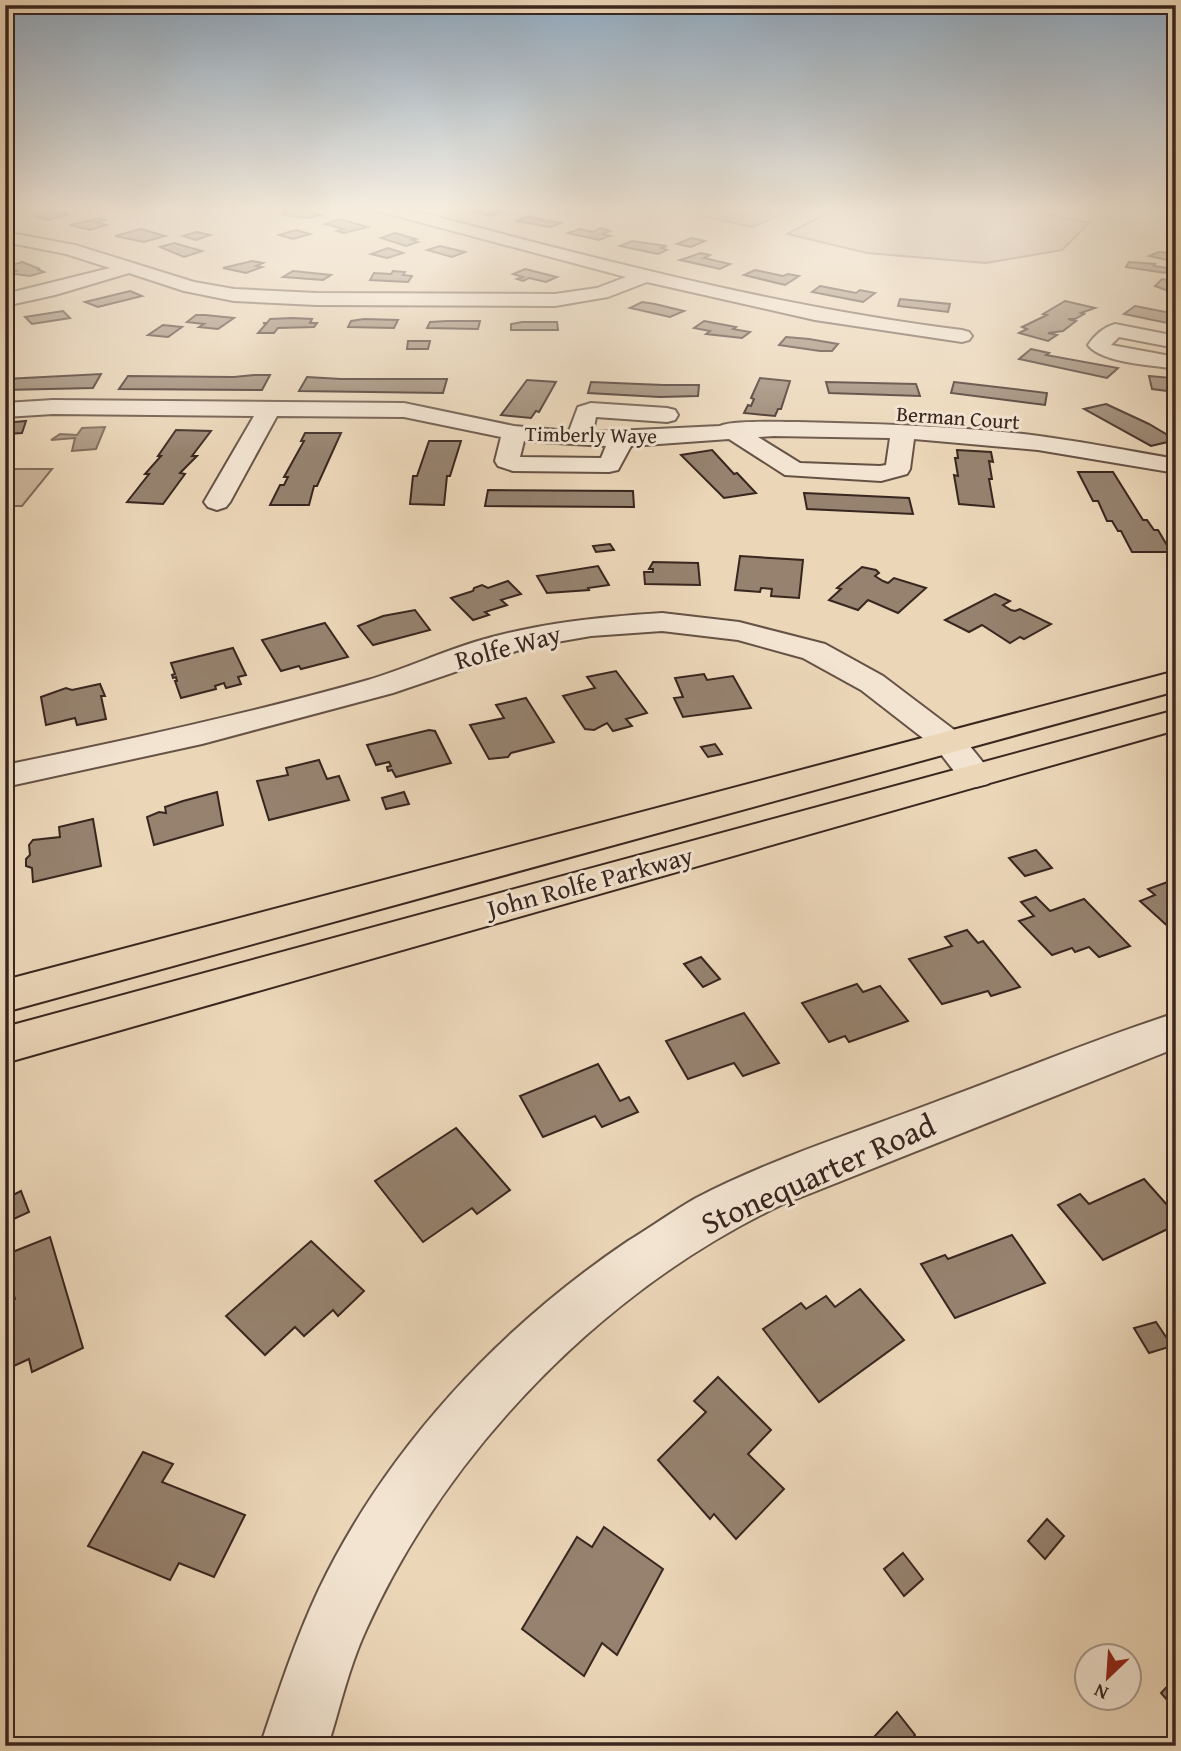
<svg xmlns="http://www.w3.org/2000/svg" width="1181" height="1751" viewBox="0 0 1181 1751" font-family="'Gentium Book Plus',serif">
	<rect width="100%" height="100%" fill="#ebd6b8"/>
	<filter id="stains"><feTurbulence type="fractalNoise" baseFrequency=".00286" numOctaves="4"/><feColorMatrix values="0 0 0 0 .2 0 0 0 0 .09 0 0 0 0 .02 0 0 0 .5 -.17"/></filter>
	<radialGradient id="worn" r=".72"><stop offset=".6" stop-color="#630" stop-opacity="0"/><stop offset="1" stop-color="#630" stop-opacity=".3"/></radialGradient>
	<g fill="#cdb89e" stroke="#836f5e" stroke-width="2">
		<polygon points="666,208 792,208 794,209 752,227"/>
		<polygon points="837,208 1018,208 1089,223 1062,250 986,263 867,253 787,234"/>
		<polygon points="15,469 52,469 22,506 5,506 5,481"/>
	</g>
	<polygon fill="#ae9a84" stroke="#7f6c5c" stroke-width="2" points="105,427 96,449 72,451 75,438 51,440 60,434 77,435 82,428"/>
	<g fill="#96826f" stroke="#39261f" stroke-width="2">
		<polygon points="292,208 299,208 321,215 307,218 282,215 288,213 282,211"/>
		<polygon points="467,208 489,208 502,212 490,216"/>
		<polygon points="52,210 55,211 51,212 57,213 70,214 48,220 35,217 39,216 34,214"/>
		<polygon points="528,216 544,220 561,223 550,227 517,221"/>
		<polygon points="100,218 105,220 96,222 106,225 90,230 70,225"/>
		<polygon points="339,219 368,227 344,233 337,231 344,229 325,224"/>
		<polygon points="601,228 610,231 602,234 610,236 599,240 568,233 580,229 593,232"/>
		<polygon points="141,229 165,236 144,242 115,236"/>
		<polygon points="296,230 310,234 293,239 279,235"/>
		<polygon points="197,232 210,235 196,240 183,236"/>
		<polygon points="395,233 416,239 412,240 418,242 406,246 381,238"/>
		<polygon points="691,238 705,241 691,247 677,244"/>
		<polygon points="632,241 667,246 661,248 667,250 658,254 620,246"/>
		<polygon points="174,243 202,251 184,257 160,247"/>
		<polygon points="440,246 465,252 452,257 427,250"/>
		<polygon points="388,248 403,253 387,258 371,254"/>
		<polygon points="1159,252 1176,254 1176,262 1149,256"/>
		<polygon points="701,253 710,255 704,258 730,264 720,269 680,260"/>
		<polygon points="252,261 263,263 256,266 262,267 246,273 223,268"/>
		<polygon points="22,262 40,269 37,269 44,272 30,276 7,273 16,271 5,267"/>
		<polygon points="1129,262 1155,264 1154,266 1168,268 1165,273 1126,267"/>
		<polygon points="525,269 557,277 546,282 529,278 523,281 517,279 523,277 513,274"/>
		<polygon points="755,270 783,276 788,274 799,276 785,285 744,275"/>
		<polygon points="293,271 331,275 323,280 283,277"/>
		<polygon points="393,271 405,272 403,275 412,276 408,282 370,280 374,273 391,274"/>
		<polygon points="1176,278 1176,289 1171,292 1155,286 1162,279 1171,281"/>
		<polygon points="820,286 856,293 860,290 875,293 863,302 812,292"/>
		<polygon points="130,291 142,296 98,307 85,302"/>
		<polygon points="900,299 950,304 948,312 898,306"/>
		<polygon points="1065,301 1095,308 1081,313 1084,314 1075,319 1068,319 1076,321 1063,331 1048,333 1057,335 1048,341 1019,333 1027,329 1022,327 1047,315 1043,314"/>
		<polygon points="642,302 655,304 684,311 670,317 630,308"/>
		<polygon points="1135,306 1176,314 1176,326 1169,321 1167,323 1124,314"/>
		<polygon points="63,311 70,318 32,324 25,317"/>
		<polygon points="196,315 205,315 234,318 218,329 199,327 204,324 187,322"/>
		<polygon points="292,318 312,319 310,323 317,323 314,327 278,328 274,333 258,333 266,324 263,323 267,323 270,319"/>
		<polygon points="364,319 398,320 394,328 348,327 351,321"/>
		<polygon points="447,321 480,321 478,329 427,328 430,322"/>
		<polygon points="704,321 736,327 733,329 750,332 742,338 706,334 710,331 694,328"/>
		<polygon points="522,322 557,322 558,330 511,330 511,324"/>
		<polygon points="163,325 182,327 168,337 148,335"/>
		<polygon points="786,337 809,339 838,344 832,351 820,351 779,345"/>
		<polygon points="408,341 430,341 428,349 407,349"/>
		<polygon points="1031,349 1049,353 1046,355 1118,368 1107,378 1019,359"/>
		<polygon points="101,374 93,388 5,390 5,379"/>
		<polygon points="254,375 270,375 262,390 119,389 128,376 234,377"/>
		<polygon points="1149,376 1171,378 1172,382 1176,382 1176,392 1152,389"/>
		<polygon points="307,377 341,379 447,379 443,393 299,391"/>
		<polygon points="760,378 790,381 781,409 778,409 775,416 744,413 748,405 751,406 754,399 751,398"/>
		<polygon points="527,380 556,382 539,412 536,411 531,418 501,415"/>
		<polygon points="591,382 663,385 699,385 698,396 660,397 588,393"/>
		<polygon points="826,382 916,384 920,396 829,393"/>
		<polygon points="954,382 1047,393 1045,405 951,393"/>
		<polygon points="1106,404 1149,424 1176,440 1151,446 1084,409"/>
		<polygon points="26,421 22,433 7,434 5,439 5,423"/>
		<polygon points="176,430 211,431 192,456 197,456 180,473 185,474 163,504 127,502 149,474 145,474 161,456 158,456"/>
		<polygon points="305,433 341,433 317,486 314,486 309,505 270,505 280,485 284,485 288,477 284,477 304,441 301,441"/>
		<polygon points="429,441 461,441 450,476 447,476 444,505 410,504 413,476 417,476"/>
		<polygon points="712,450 734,474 737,473 756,493 724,498 681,455"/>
		<polygon points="957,450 991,452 993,462 989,461 992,479 989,479 994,507 959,504 954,475 958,476 955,458 958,458"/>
		<polygon points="1078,472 1113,472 1143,520 1147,520 1154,530 1158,530 1171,552 1132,552 1121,531 1118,531 1112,521 1107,521 1098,501 1093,501"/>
		<polygon points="488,490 633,491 634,507 485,506"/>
		<polygon points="804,493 909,498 913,514 807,509"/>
		<polygon points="610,544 614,550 596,552 593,546"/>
		<polygon points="740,556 803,560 799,598 771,596 772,589 761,588 760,592 735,590"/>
		<polygon points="653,562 698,563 700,585 645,584 644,572 653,572 653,569 649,569"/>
		<polygon points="598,566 609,585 588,588 589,590 547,593 537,576"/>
		<polygon points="862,567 876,570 879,573 875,576 883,581 888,583 894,578 926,588 898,613 868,600 858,610 829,600 841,589 837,588"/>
		<polygon points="508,581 521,594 501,600 507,605 485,612 489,615 473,620 451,598 473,591 474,588 482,585 488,588"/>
		<polygon points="995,594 1010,601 1003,605 1011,610 1015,611 1020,609 1051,624 1024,639 1020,637 1010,643 982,625 969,632 945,620"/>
		<polygon points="415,610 430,630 373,645 358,626 383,616"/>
		<polygon points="325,623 348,657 301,669 299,666 281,671 262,640"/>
		<polygon points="233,648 246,675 238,677 241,684 226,688 224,683 215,686 216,689 181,698 175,681 177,681 176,677 173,678 172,675 175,674 171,663"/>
		<polygon points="616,671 647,713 626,719 632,726 613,731 607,723 594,730 585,729 563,696 595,688 587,677"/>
		<polygon points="704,674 707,680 733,676 751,708 683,717 674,698 683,697 675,678"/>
		<polygon points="100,684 105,696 101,696 106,719 77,725 75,718 46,725 41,697 66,688 72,690"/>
		<polygon points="526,698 554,742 511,753 508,757 489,759 470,725 504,718 496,705"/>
		<polygon points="429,730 435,731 451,763 396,777 392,770 388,771 387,767 391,766 389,762 376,765 367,745"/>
		<polygon points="715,744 722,754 708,757 701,747"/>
		<polygon points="319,760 327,779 339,776 349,800 269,820 257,781 288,775 286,768"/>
		<polygon points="217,792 223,825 154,845 147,817 159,812 166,813 165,807 183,801"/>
		<polygon points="404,792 409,804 386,809 382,798"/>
		<polygon points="93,819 101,866 33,882 32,868 26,866 26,859 30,855 29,845 33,840 60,837 59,827"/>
		<polygon points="1036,850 1052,868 1025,876 1009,858"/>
		<polygon points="1176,879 1176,928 1172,930 1140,901 1155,895 1148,889"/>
		<polygon points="1036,897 1050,911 1084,899 1130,946 1099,957 1089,947 1075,952 1072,948 1052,955 1019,921 1034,916 1021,902"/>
		<polygon points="967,930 978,943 983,941 1020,987 991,996 988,991 942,1004 909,959 952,946 945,937"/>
		<polygon points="701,957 720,979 703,987 684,964"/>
		<polygon points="857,984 863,992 880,986 908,1021 849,1042 845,1036 829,1042 802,1003"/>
		<polygon points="744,1013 779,1063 743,1076 734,1063 688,1079 666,1041"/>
		<polygon points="598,1064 620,1101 629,1097 638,1112 602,1127 595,1116 543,1137 520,1096"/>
		<polygon points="456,1128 510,1190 477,1214 472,1208 423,1242 375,1181"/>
		<polygon points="1144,1179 1176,1215 1176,1225 1103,1260 1058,1205 1080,1194 1089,1204"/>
		<polygon points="21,1191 29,1212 5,1223 5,1199"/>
		<polygon points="1012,1235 1045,1283 955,1318 921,1264 945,1255 948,1259"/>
		<polygon points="50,1237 83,1348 32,1372 29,1359 5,1370 5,1304 15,1299 5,1268 5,1255"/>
		<polygon points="311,1241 364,1291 338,1316 333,1310 304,1336 295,1327 265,1355 226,1316"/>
		<polygon points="860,1289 904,1340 819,1402 763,1329 801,1303 806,1309 826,1296 835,1307"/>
		<polygon points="1156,1322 1172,1346 1149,1353 1134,1328"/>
		<polygon points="718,1377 771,1430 748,1454 784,1489 736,1539 714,1514 710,1519 658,1460 706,1412 694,1401"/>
		<polygon points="143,1452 173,1464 162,1482 245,1515 214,1577 179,1563 170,1580 88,1546"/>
		<polygon points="1047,1519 1064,1536 1045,1559 1028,1541"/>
		<polygon points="604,1527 663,1569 617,1655 602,1643 584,1676 522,1629 577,1537 592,1547"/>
		<polygon points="903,1553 923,1579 904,1596 884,1569"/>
		<polygon points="1176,1677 1176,1710 1161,1693"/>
		<polygon points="897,1712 915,1735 905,1746 879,1746 873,1738"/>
	</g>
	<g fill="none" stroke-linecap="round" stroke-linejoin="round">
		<g stroke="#665245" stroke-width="4">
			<g id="minor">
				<path d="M376,208H404C589,257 771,306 962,330L969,332L972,336L969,340L962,342L815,320L647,282L608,297L555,306L316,305L234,301L184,291L129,273L55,295L5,306V294L110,268L66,254L5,242V232L75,245L194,282L234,289L316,293L555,294L597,288L626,277L378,211Z"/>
				<path d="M1115,324L1176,336V348L1119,337L1111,345L1176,357V369C1153,365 1101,363 1088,345C1094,336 1104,327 1115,324Z"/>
				<path d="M53,400L404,403L514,426L569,431L578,407L591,403L667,408L675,410L678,415L675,420L667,422L596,417L593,432L720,426C730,420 783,422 798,422C879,424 959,426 1039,436C1084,442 1130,451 1176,459V473L1038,450L914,439L910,469L907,474L881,481L785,475L729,439L631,446L618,470L609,472L513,471L498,466L495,461L501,437L404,417L277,416L230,502L226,507L217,510L208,507L204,502L254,416L53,414L5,417V403ZM774,436L890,438L886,465L880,466L800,463L758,437ZM524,441L606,446L601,458L520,457Z"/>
				<path d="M662,613L739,622L825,644L883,676L961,735L994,776L988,784L976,787L964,784L937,749L861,690L803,658L738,640L662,631L591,636L528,647L393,693L202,744L5,787V765C127,740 248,714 368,680C405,669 441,652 478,641C539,623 600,617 662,613Z"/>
				<path d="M1176,1013V1048L781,1205C603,1290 447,1450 366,1630C349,1667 340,1707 328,1746H260C278,1693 295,1640 319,1589C387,1448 499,1328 628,1241C651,1227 673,1211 696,1198C773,1158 857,1132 938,1101C1017,1072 1095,1039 1176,1013Z"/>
			</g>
		</g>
		<g stroke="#39261f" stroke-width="4">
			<g id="major">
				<polygon points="1176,671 1176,691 5,1012 5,980"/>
				<polygon points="1176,710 1176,730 5,1063 5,1027"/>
			</g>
		</g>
		<use href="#minor" fill="#f2e4d1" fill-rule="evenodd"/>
		<use href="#major" fill="#ebd6b8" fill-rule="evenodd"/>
	</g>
	<linearGradient id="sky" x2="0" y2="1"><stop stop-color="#91aac0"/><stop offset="0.46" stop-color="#f6eddf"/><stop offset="1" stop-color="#f6eddf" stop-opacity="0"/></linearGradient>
	<rect width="1181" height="454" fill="url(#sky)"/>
	<g text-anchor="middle" stroke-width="6" stroke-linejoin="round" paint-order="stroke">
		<g font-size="21" fill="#39261f" stroke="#f2e4d1">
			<text transform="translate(958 418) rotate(4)" y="7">Berman Court</text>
			<text transform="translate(591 435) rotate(1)" y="7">Timberly Waye</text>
		</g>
		<g font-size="26" fill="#39261f" stroke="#f2e4d1">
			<text transform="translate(508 647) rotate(-15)" y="9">Rolfe Way</text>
			<text transform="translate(590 882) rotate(-15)" y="9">John Rolfe Parkway</text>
		</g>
		<g font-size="32" fill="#39261f" stroke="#f2e4d1">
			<text transform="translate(818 1174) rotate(-24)" y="11">Stonequarter Road</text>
		</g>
	</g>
	<rect width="1181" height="1751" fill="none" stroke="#ebd6b8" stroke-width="28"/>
	<rect x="7" y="7" width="1167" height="1737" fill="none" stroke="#39261f" stroke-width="3.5"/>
	<rect x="14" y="14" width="1153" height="1723" fill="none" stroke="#39261f" stroke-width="2"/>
	<g transform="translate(1108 1677) rotate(205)"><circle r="33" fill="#f2e4d1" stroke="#a8988a" stroke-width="2"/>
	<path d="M0-5L12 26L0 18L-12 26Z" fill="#8f2418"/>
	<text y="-10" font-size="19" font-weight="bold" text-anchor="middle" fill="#39261f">N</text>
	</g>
	<rect width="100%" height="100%" filter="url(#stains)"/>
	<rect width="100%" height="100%" fill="url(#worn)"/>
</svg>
